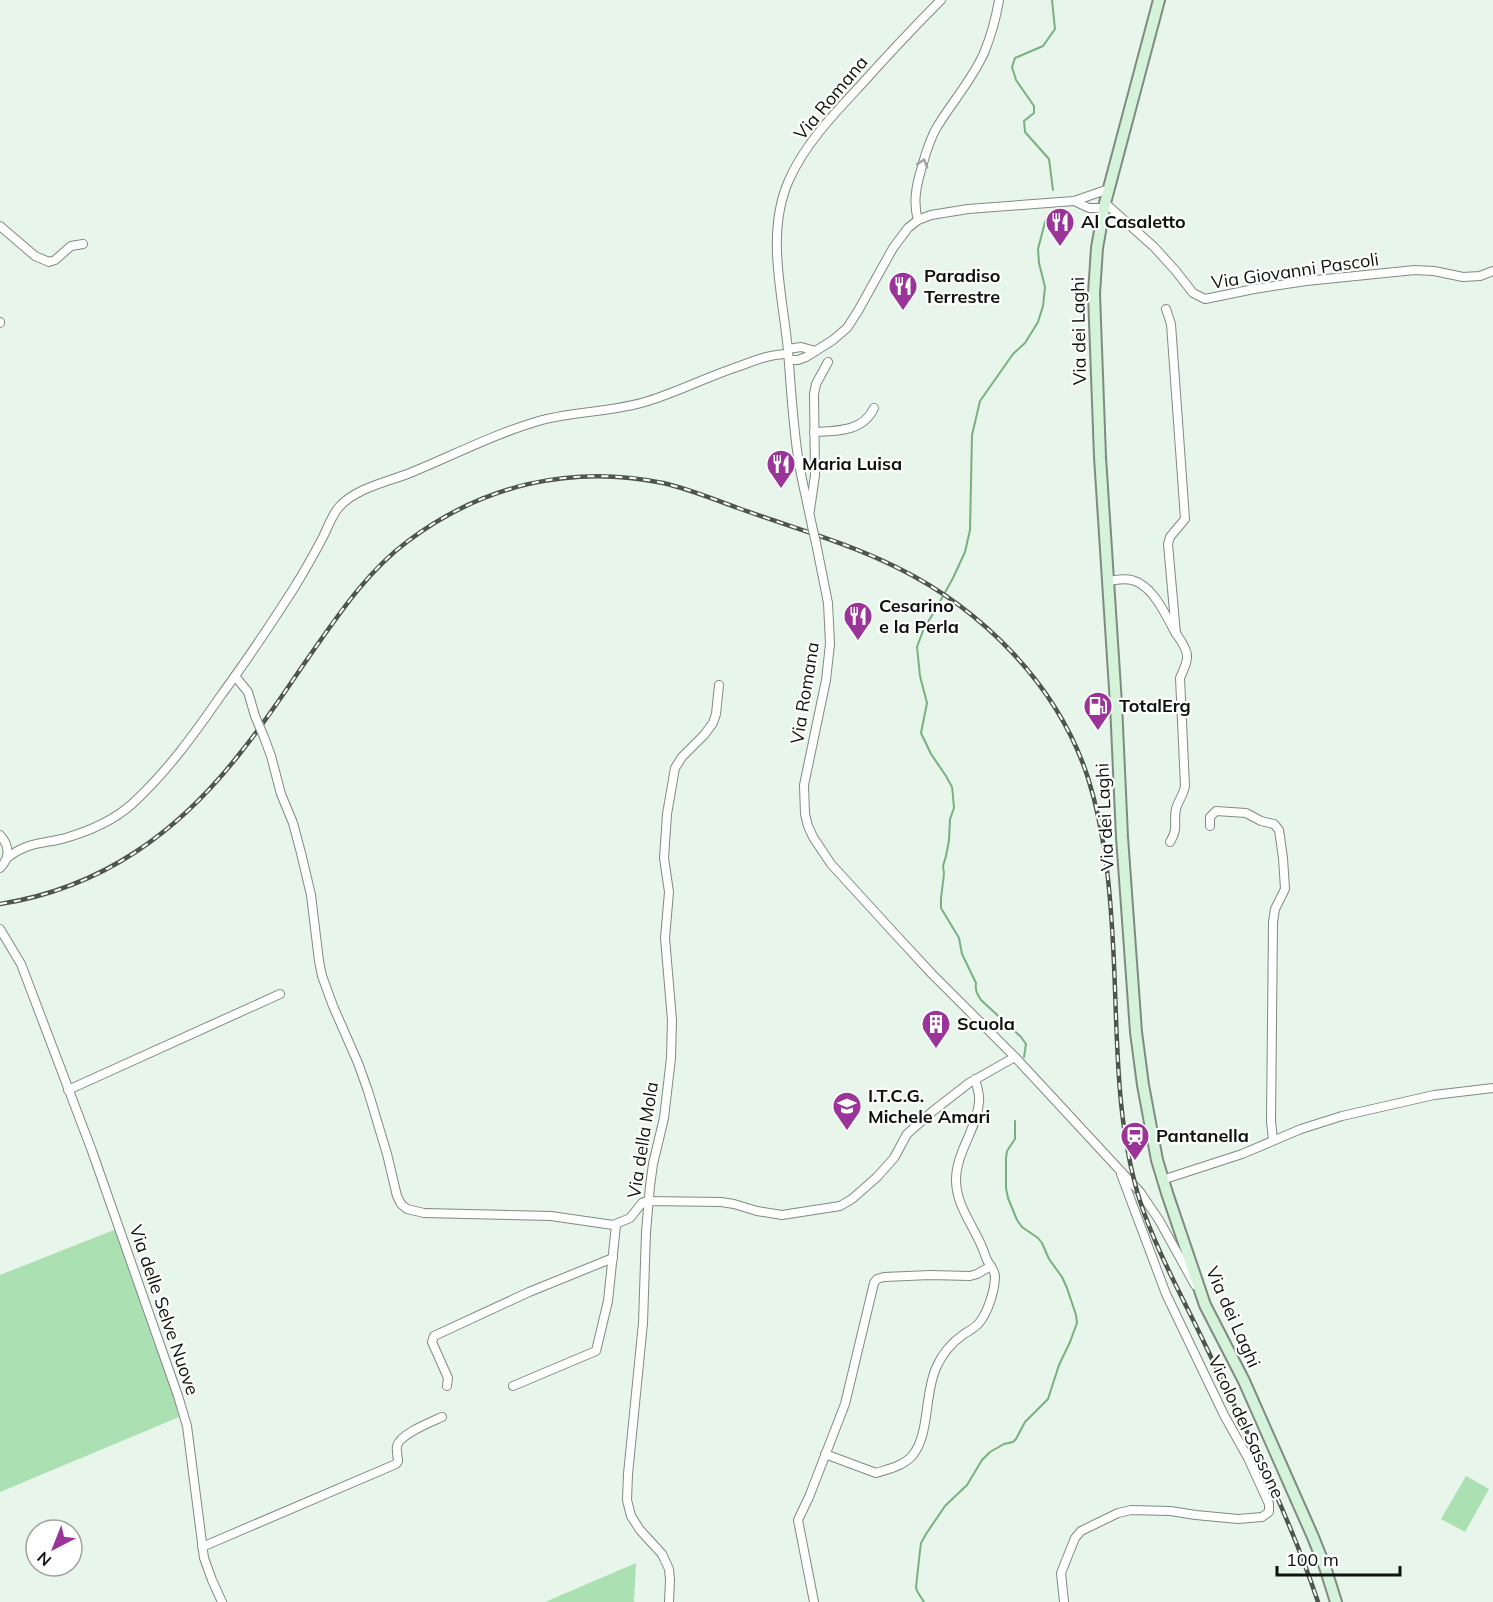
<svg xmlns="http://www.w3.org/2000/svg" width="1493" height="1602" viewBox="0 0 1493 1602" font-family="Mulish,sans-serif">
	<rect width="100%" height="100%" fill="#e8f5ea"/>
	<g fill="#abe0b2">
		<polygon points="119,1228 184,1415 0,1492 0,1275"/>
		<polygon points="1466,1476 1489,1489 1465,1532 1441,1519"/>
		<polygon points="636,1563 634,1602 545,1602"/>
	</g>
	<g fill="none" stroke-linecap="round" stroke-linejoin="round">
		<g stroke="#77b180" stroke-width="2">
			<polyline points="1052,0 1055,29 1043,46 1015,58 1012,67 1016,80 1034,106 1034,113 1024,121 1025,132 1049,159 1053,190"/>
			<path d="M1024,1057L1026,1044L1021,1037L981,1000C977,994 975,990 976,983L962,954L959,938L941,908V898L944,874L943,866L946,856L949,840L950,819L954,808L953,796L952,787L946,776L931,754L921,733L927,703L920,676L917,647L924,628L933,614L953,578L965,552L970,530L972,435L980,401L1013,354L1025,343L1038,322L1043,306L1045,287L1039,263L1038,249L1045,222L1049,214"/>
			<polyline points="924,1602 917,1591 916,1587 920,1551 921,1543 926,1534 945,1506 967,1485 982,1460 990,1452 1004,1444 1013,1442 1016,1439 1025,1422 1048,1399 1059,1365 1070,1342 1077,1323 1076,1315 1067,1288 1062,1277 1049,1259 1042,1243 1038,1238 1022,1227 1017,1220 1008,1198 1006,1188 1006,1158 1007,1151 1015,1139 1015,1121"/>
		</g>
		<g stroke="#7f8b81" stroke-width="10">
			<g id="street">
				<polyline points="1074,201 1089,208 1104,208"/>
				<polyline points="1105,203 1154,247 1175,270 1193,293 1205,299 1254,289 1306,281 1415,270 1434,271 1463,277 1480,276 1493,271"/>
				<path d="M918,220C913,203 916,187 921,170C925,156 929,140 937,127C952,102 972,80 984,53C991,36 996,18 999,0"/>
				<polyline points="0,226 35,256 49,262 55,260 71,246 83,244"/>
				<polyline points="1166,309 1171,324 1185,519 1170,537 1168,544 1176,634"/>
				<polyline points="0,322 0,323"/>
				<polyline points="788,349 801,347 816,351"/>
				<polyline points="789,360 798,360 806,357 833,340 847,328 858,311 893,248 908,228 918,220 931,215 968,209 1074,201 1109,189"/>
				<path d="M814,432C836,431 863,432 874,408"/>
				<polyline points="810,510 815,475 814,394 816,384 828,362"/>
				<path d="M812,526C808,506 803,485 799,464C793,427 791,388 788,351C783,295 765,234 789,180C805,144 833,115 860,86C886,57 913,28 941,0"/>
				<polyline points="816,543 828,603 830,644 826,680 804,785 805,814 808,826 813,837 831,864 895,934 932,974 1015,1057 1140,1192 1159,1220 1195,1285"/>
				<path d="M1108,581C1116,580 1124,578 1132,580C1153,586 1164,612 1174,630C1178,637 1186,646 1187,655C1188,662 1183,671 1180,678L1185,786C1184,794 1178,801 1176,809C1173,822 1179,828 1170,842"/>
				<polyline points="235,676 248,692 255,716"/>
				<polyline points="264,737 271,756 281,794 293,823 301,853 311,895 319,961 322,976 333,1006 358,1063 368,1091 387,1154 397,1196 401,1204 407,1209 424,1213 551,1216 613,1225 630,1218 642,1203 647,1201 721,1202 734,1204 757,1211 782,1215 840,1206 852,1199 877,1177 894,1158 907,1134 933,1111 969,1083 1015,1057"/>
				<polyline points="1210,826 1210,817 1216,811 1246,813 1261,821 1274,824 1279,830 1283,858 1285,889 1275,909 1273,922 1271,1121 1273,1140"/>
				<path d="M0,835C10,846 10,858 0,868"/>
				<path d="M7,858C26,843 39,844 62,839C87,832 112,822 132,804C167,772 195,733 222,694C247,660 271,624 294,588C304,572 314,554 323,537C328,527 332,515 339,507C356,488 387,482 410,473C454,455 496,433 542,420C577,411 614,412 648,401C680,391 709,376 740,366C756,360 771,354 788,354"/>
				<polyline points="0,929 21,964 92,1151 178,1396 187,1426 204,1558 212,1580 222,1602"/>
				<polyline points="68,1090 280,994"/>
				<polyline points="1162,1180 1242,1154 1301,1129 1342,1116 1434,1095 1493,1088"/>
				<polyline points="447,1386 448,1378 432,1342 434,1336 529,1292 613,1258"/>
				<polyline points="513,1386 596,1351 608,1301 616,1225"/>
				<path d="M825,1454L876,1473C888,1469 903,1466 912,1456C930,1435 924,1395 936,1368C942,1354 951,1343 964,1334C970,1330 975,1328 979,1323C988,1312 995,1290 995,1276C994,1269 990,1266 987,1260C985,1256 984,1251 982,1247C973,1225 956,1205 956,1180C956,1152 977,1129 979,1102C980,1094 977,1087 975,1079"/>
				<path d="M202,1547L396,1464L398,1461C398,1457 396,1450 397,1446C400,1434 431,1422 442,1417"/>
				<polyline points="669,1602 670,1580 669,1569 662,1554 640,1530 631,1516 627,1500 628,1474 643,1323 646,1232 650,1186 653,1164 664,1118 671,1058 672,1020 665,938 669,892 664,858 667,814 675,768 682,757 704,735 713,723 716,714 719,685"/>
				<polyline points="814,1602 798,1520 809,1497 845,1404 874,1283 877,1279 884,1277 930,1275 970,1276 977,1274 991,1266"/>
				<polyline points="1064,1602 1061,1573 1075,1538 1081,1531 1118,1513 1131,1510 1170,1511 1196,1515 1238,1519 1262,1517 1269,1512 1269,1504 1248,1458 1224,1415 1166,1294 1121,1174"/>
			</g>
		</g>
		<g stroke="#7f8b81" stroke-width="14">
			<polyline id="secondary" points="1159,0 1105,203 1097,248 1094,294 1100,457 1116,704 1122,837 1136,1032 1143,1085 1157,1160 1167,1193 1205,1305 1244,1381 1313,1537 1325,1567 1336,1602"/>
		</g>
		<use href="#street" stroke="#fff" stroke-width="8"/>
		<use href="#secondary" stroke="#d4f3da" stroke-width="10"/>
		<g stroke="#4e554f" stroke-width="4.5">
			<path id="rail" d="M0,904C102,888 179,832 241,752C267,720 289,685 313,651C341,611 368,571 408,541C483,485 571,464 663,483C689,489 713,499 738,508C790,527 846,542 896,567C982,609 1058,685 1088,778C1105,832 1110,888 1113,944C1118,1030 1114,1118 1140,1201C1155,1247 1179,1291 1200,1334C1242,1422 1287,1509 1318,1602"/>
		</g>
		<use href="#rail" stroke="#fff" stroke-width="2" stroke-dasharray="7" stroke-linecap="butt"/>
		<g stroke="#7f8b81" stroke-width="10" stroke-linecap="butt">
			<g id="street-bridge">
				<polyline points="812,526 816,543"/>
				<polyline points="255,716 264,737"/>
			</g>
		</g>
		<use href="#street-bridge" stroke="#fff" stroke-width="8"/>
	</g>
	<defs><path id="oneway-chevron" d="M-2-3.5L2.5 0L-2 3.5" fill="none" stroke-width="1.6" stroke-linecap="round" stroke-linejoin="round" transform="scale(1.5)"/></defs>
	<use stroke="#9fa19f" href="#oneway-chevron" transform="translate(923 163) rotate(-72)"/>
	<defs>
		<g id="restaurant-pin" transform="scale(1.5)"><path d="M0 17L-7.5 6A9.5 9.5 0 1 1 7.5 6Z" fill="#9a3498" stroke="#fff"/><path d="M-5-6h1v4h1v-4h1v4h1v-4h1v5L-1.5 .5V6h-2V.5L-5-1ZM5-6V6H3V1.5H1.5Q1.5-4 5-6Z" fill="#fff"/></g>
		<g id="fuel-pin" transform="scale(1.5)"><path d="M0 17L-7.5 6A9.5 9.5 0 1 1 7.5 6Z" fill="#9a3498" stroke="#fff"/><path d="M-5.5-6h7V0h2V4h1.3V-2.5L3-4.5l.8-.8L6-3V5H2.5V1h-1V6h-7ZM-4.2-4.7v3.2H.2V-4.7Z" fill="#fff"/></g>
		<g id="building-pin" transform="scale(1.5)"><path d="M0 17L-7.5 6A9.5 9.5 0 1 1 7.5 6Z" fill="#9a3498" stroke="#fff"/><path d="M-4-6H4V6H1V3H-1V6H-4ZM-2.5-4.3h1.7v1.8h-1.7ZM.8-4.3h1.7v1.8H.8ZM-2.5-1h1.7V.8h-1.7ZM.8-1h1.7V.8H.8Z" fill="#fff"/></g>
		<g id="school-pin" transform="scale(1.5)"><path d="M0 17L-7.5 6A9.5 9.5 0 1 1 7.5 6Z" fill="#9a3498" stroke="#fff"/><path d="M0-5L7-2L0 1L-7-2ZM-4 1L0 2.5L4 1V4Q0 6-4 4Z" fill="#fff"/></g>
		<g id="station-pin" transform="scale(1.5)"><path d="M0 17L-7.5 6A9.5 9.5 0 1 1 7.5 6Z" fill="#9a3498" stroke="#fff"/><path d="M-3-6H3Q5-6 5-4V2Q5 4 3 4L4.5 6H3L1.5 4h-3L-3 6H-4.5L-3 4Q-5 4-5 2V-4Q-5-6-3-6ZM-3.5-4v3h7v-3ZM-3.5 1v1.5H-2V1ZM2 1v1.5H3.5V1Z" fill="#fff"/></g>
	</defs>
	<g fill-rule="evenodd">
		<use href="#restaurant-pin" x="1060" y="222"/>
		<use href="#restaurant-pin" x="903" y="286"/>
		<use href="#restaurant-pin" x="781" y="464"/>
		<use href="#restaurant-pin" x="858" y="616"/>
		<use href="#fuel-pin" x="1098" y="706"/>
		<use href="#building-pin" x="936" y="1024"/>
		<use href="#school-pin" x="847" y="1106"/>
		<use href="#station-pin" x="1135" y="1136"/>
	</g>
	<g text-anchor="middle" stroke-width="4.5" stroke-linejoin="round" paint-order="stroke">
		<g font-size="18" fill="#0e130f" stroke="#fff">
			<text transform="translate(831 98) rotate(-50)" y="6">Via Romana</text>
			<text transform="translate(1295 271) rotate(-8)" y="6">Via Giovanni Pascoli</text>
			<text transform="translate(1079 331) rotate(-91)" y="6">Via dei Laghi</text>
			<text transform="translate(805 693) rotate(-81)" y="6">Via Romana</text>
			<text transform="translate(1105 817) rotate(-93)" y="6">Via dei Laghi</text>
			<text transform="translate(643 1140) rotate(-81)" y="6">Via della Mola</text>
			<text transform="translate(164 1310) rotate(71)" y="6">Via delle Selve Nuove</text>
			<text transform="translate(1233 1317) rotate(66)" y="6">Via dei Laghi</text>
			<text transform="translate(1246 1427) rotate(65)" y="6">Vicolo del Sassone</text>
		</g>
		<g font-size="18" font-weight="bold" fill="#0e130f" stroke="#fff" text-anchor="start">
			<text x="1081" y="228">Al Casaletto</text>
			<text x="924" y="282">Paradiso<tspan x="924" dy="21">Terrestre</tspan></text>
			<text x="802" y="470">Maria Luisa</text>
			<text x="879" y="612">Cesarino<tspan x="879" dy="21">e la Perla</tspan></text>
			<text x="1119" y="712">TotalErg</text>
			<text x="957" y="1030">Scuola</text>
			<text x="868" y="1102">I.T.C.G.<tspan x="868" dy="21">Michele Amari</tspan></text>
			<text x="1156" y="1142">Pantanella</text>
		</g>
	</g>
	<g transform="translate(54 1548) rotate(222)"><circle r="28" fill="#ffffff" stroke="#9fa19f" stroke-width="1.5"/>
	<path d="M0-4.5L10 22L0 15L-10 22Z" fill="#9a3498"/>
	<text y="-9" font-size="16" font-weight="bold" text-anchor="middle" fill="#0e130f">N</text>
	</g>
	<path d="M1277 1566v9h123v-9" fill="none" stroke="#0e130f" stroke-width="3"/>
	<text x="1286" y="1566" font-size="18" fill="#0e130f" stroke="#ffffff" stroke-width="4.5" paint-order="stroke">100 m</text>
</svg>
